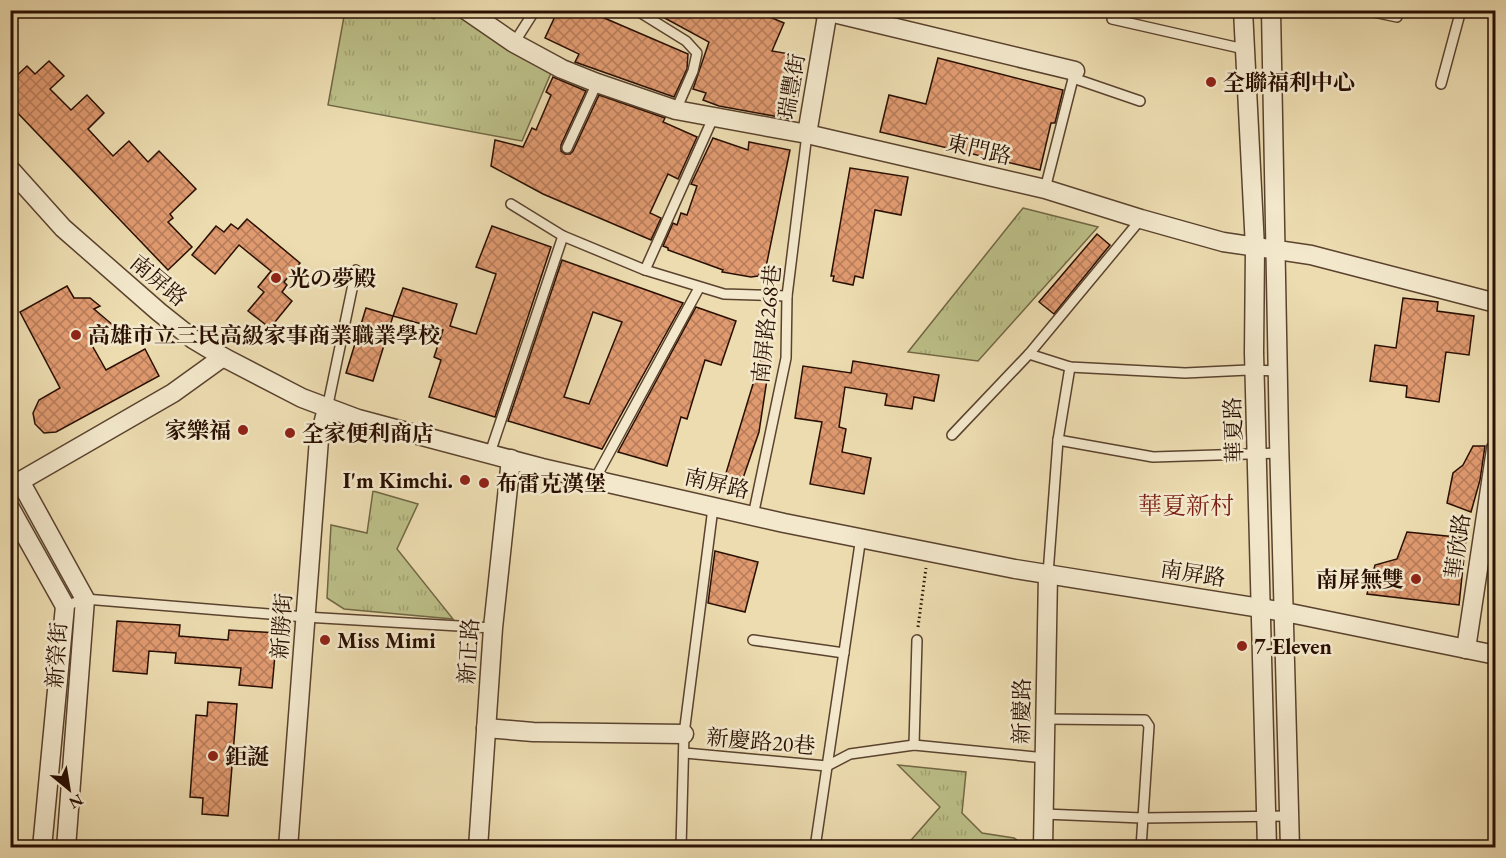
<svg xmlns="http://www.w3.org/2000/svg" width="1506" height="858" viewBox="0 0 1506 858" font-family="'EB Garamond','Noto Serif TC','Noto Serif JP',serif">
	<defs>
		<pattern id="grass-tufts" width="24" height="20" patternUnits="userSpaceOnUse" patternTransform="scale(1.5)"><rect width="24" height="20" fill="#bcbf88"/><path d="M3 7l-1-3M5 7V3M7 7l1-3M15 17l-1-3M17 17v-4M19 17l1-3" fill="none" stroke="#a2a374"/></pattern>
		<pattern id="building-cross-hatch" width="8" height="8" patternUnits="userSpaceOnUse" patternTransform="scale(1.5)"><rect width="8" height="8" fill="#e09a70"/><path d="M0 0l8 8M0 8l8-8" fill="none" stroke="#b67c5a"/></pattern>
	</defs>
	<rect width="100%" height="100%" fill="#ecdcb0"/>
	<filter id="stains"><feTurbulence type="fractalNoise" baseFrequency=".00333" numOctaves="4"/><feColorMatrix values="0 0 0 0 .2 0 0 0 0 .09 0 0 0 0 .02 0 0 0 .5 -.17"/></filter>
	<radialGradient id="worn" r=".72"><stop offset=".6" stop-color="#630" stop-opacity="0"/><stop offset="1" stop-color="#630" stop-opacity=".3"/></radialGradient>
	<g fill="url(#grass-tufts)" stroke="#726745" stroke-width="1.5">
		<polygon points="345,11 412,11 434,19 442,11 456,11 512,51 551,73 522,141 328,105"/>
		<polygon points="1023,208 1098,227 978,361 908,352"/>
		<polygon points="373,491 418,504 397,549 453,619 344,609 327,598 331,525 367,533"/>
		<polygon points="898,765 966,772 962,813 982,833 1014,838 1027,847 905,847 940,807"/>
	</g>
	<g fill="url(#building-cross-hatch)" stroke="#290f02" stroke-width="1.5" fill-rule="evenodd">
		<polygon points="558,10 597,10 595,14 688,54 687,69 674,97 575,62 579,54 545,38"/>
		<polygon points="650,10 753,10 784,23 772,51 801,56 790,119 719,106 703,100 706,93 693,89 709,42"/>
		<polygon points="938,58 1063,90 1055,123 1051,123 1040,170 880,132 889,95 926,104"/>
		<polygon points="49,61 64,76 50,89 71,110 87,95 104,113 88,129 113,156 129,141 148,162 159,151 196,189 170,214 173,218 168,222 192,247 168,270 10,105 10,82 27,66 35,74"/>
		<polygon points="553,77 586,91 561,145 561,151 565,154 570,154 573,151 599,95 665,118 663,122 697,137 678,179 668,174 650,213 661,218 651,240 543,194 491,166 495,140 523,147 532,128 536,130 551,95 546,92"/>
		<polygon points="713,138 748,150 749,142 790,150 766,267 758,276 751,277 722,272 723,270 668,250 668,248 663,246 673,223 677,225 681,213 687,215 697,186 691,184"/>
		<polygon points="850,168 908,177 901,215 875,210 863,278 855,276 853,285 833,281 834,276 831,276"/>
		<polygon points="247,219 300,263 284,282 287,285 282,292 292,301 270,328 248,311 264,292 258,287 271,271 239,245 215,274 192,255 216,226 224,232 231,224 238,229"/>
		<polygon points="492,226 551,247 495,417 429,397 441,360 434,357 443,330 393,316 403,288 457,304 450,326 476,334 496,274 476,267"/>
		<polygon points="1097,234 1110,245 1054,314 1039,302"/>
		<path d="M562,260L683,303L602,449L508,421ZM593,312L622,322L589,404L564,397Z"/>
		<polygon points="67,286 74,298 90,298 100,306 94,309 114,326 89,340 106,370 145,349 159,376 56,432 44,433 35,424 33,413 39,400 60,388 20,312"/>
		<polygon points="1403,298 1438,302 1437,311 1474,316 1469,355 1446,352 1439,402 1406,397 1407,386 1370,381 1375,345 1396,348"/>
		<polygon points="696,307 736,321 721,365 705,360 687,419 681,417 667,466 618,452"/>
		<polygon points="366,308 393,316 373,381 346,373"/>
		<polygon points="763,351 771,353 759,432 741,484 723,483"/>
		<polygon points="853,361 939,375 934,401 914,397 912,409 885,405 887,394 845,387 839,427 846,429 842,452 871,458 864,494 810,484 822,422 795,418 803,366 851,373"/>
		<polygon points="1473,446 1485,446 1480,480 1471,512 1447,503 1453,473 1463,465"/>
		<polygon points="1407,532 1466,538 1459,605 1367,594 1375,565 1397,559"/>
		<polygon points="715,551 758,562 745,612 708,603"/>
		<polygon points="117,621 180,625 179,636 228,640 229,630 277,633 272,688 239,685 241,668 175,663 176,653 149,651 147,674 113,671"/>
		<polygon points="208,702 237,704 228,816 202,814 203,798 190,797 196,715 207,716"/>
	</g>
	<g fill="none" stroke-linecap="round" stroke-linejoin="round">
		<g stroke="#5a422e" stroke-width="12">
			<g id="service">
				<polyline points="636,10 686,41 697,53 693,71 676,110"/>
				<polyline points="1364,10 1397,17"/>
				<polyline points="1112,19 1244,49"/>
				<polyline points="514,43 535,10"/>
				<polyline points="1073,78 1140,101"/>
				<polyline points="1441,84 1461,10"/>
				<polyline points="567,148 597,83"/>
				<polyline points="1045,189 1075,71"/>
				<polyline points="511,204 563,236 645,270 724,294 787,296"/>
				<polyline points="645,270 713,118"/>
				<polyline points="1029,354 1070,367 1185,373 1248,370 1279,371"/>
				<polyline points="327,409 356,270"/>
				<polyline points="952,435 1029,354 1141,219"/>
				<polyline points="1058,440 1153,457 1280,453"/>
				<polyline points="490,453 563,236"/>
				<polyline points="595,479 699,288"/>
				<polyline points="753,516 786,358 787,296 807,134"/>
				<polyline points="1048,574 1058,440 1070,367"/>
				<polyline points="65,606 85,599 305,617 493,628"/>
				<polyline points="753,640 844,653"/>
				<polyline points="1046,719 1145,720 1149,726 1141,848"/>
				<polyline points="914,745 917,640"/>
				<polyline points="685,753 827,766 850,754 914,745 1045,758"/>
				<polyline points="1044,814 1142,818 1289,816"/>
				<polyline points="816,841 861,537"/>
				<polyline points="681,848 684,734 713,508"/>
			</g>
		</g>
		<g stroke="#5a422e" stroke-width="21">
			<g id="minor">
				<polyline points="466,10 514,43 562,69 597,83 676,110 807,134 1045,189 1141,219 1223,242 1311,255 1496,303"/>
				<polyline points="821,10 1075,71"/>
				<polyline points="1243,10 1255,248 1254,353 1267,848"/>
				<polyline points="1271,10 1279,439 1290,848"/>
				<polyline points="807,134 828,10"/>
				<polyline points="10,169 63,228 159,312 193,339 223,357 302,398 358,419 542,468 784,523 1015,569 1285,612 1496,655"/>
				<polyline points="20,481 85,599 66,848"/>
				<polyline points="10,487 173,393 223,357"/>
				<polyline points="10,508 65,606 42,848"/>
				<polyline points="1466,649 1496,449"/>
				<polyline points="486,728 533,732 684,734"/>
				<polyline points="288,848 319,439 327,409"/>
				<polyline points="478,848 493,628 511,459"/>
				<polyline points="1043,848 1048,574"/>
			</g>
		</g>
		<polyline stroke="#290f02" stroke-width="3" stroke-dasharray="1.5 3" stroke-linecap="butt" points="918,627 926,568"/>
		<use href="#service" stroke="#f3e8cc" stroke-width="9"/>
		<use href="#minor" stroke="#f3e8cc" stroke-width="18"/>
	</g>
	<g fill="#8f2418" stroke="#f3e8cc" stroke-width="2">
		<circle cx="1211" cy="82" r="6"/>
		<circle cx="276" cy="278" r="6"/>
		<circle cx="76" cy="335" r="6"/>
		<circle cx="243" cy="430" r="6"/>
		<circle cx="290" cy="433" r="6"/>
		<circle cx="465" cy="480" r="6"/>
		<circle cx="484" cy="483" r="6"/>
		<circle cx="1416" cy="579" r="6"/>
		<circle cx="325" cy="640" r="6"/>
		<circle cx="1242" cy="646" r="6"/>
		<circle cx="213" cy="756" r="6"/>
	</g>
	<g text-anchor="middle" stroke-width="5" stroke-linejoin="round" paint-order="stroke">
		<g font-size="22" font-weight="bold" fill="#290f02" stroke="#f3e8cc" text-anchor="start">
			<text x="1223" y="90">全聯福利中心</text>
			<text x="288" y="286">光の夢殿</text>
			<text x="88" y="343">高雄市立三民高級家事商業職業學校</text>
			<text x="231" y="438" text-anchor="end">家樂福</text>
			<text x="302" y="441">全家便利商店</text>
			<text x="453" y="488" text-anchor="end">I'm Kimchi.</text>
			<text x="496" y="491">布雷克漢堡</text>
			<text x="1404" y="587" text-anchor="end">南屏無雙</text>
			<text x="337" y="648">Miss Mimi</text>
			<text x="1254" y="654">7-Eleven</text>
			<text x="225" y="764">鉅誕</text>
		</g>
		<g font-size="22" fill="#290f02" stroke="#f3e8cc">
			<text transform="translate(791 86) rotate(-80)" y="8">瑞豐街</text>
			<text transform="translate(979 149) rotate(13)" y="8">東門路</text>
			<text transform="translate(159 280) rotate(40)" y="8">南屏路</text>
			<text transform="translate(766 324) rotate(-84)" y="8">南屏路268巷</text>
			<text transform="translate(1233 430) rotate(-92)" y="8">華夏路</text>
			<text transform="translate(717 483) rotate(13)" y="8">南屏路</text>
			<text transform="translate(1457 546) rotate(-82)" y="8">華欣路</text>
			<text transform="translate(1193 573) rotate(9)" y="8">南屏路</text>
			<text transform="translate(281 626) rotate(-86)" y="8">新勝街</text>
			<text transform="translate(468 651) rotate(-86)" y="8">新正路</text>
			<text transform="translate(56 655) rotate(-86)" y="8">新榮街</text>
			<text transform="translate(1021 711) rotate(-89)" y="8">新慶路</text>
			<text transform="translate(761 741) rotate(5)" y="8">新慶路20巷</text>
		</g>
		<g font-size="24" fill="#7a1f14" stroke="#f3e8cc">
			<text x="1186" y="514">華夏新村</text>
		</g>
	</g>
	<rect width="1506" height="858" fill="none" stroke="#ecdcb0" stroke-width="36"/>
	<rect x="12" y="12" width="1482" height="834" fill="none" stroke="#290f02" stroke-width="3"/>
	<rect x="18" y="18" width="1470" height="822" fill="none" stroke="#290f02" stroke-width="1.5"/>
	<g transform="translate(69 789) rotate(150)" stroke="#f3e8cc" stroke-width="4.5" paint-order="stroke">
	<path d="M0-4.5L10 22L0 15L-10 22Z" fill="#290f02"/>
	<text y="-9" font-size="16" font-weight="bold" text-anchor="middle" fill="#290f02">N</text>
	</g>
	<rect width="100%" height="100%" filter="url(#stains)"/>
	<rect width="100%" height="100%" fill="url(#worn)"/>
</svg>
